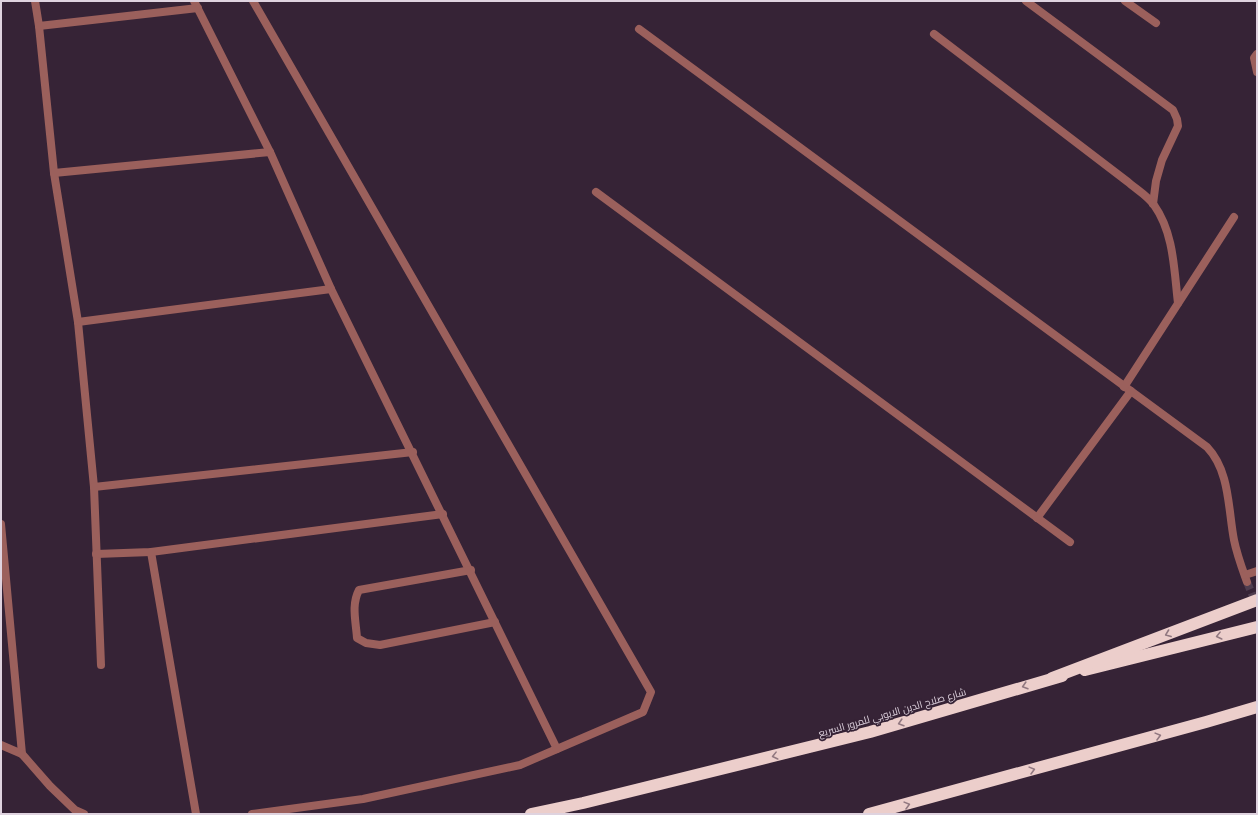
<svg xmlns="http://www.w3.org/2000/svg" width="1258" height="815" viewBox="0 0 1258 815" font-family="'Noto Sans',Cairo,sans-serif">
	<rect width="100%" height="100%" fill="#362336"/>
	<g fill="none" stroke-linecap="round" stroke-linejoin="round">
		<polyline stroke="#4f3d4f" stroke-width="8" stroke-dasharray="8 4" stroke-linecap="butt" points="1247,582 1257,606"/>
		<polyline stroke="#9b605c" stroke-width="8" points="1257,54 1254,58 1257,72"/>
		<g stroke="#9b605c" stroke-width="8">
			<polyline points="35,1 39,26 54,173 78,322 94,487 101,665"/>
			<polyline points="194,1 270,152 331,289 557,749 520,765 363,799 252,814"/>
			<polyline points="253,1 651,692 643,712 557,749"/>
			<polyline points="1026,1 1173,110 1177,119 1178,126 1162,160 1156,181 1153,204"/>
			<polyline points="1125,1 1156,23"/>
			<polyline points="39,26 198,8"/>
			<path d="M639,29L1207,447C1230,471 1228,509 1234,540C1237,555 1242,568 1247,582"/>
			<path d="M934,34L1128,182C1136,189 1148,196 1154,205C1174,233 1174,270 1178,303"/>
			<polyline points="54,173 270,152"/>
			<polyline points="596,192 1070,542"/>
			<polyline points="78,322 331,289"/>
			<polyline points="1124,387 1234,217"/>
			<polyline points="94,487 413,452"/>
			<polyline points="1037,518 1131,391"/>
			<polyline points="1,524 22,754"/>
			<polyline points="151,552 196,814"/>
			<polyline points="96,554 151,552 443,514"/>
			<path d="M471,570L359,590C351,605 356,622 357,638L366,643L380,645L495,622"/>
			<polyline points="1245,575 1257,571"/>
			<polyline points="1,745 22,754 50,786 75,810 84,814"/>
		</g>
		<g stroke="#eccecb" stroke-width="12">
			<polyline points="1085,670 1257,627"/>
			<polyline points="531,814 583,803 870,732 1062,676"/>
			<polyline points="869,814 1206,722 1257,707"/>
		</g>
		<polyline stroke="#eccecb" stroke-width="12" points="1052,678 1257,600"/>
	</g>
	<defs><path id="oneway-chevron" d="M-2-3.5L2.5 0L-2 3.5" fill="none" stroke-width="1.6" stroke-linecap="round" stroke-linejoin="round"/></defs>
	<g stroke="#917880">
		<use href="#oneway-chevron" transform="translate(1168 634) rotate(159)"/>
		<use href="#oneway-chevron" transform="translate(1219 636) rotate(166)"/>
		<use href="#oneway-chevron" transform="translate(1025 686) rotate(163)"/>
		<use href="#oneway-chevron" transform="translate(901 723) rotate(163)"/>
		<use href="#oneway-chevron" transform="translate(1158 736) rotate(-15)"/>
		<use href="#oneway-chevron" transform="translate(775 756) rotate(166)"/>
		<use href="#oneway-chevron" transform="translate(1032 770) rotate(-15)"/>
		<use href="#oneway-chevron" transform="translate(907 805) rotate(-15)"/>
	</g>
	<g text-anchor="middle" stroke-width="3.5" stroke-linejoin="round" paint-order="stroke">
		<g font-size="10" fill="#dfd3df" stroke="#362336">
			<text transform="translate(892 712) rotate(-16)" y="4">شارع صلاح الدين الايوبي للمرور السريع</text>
		</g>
	</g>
	<rect width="1258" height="815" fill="none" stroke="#dfd3df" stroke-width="4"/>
</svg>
